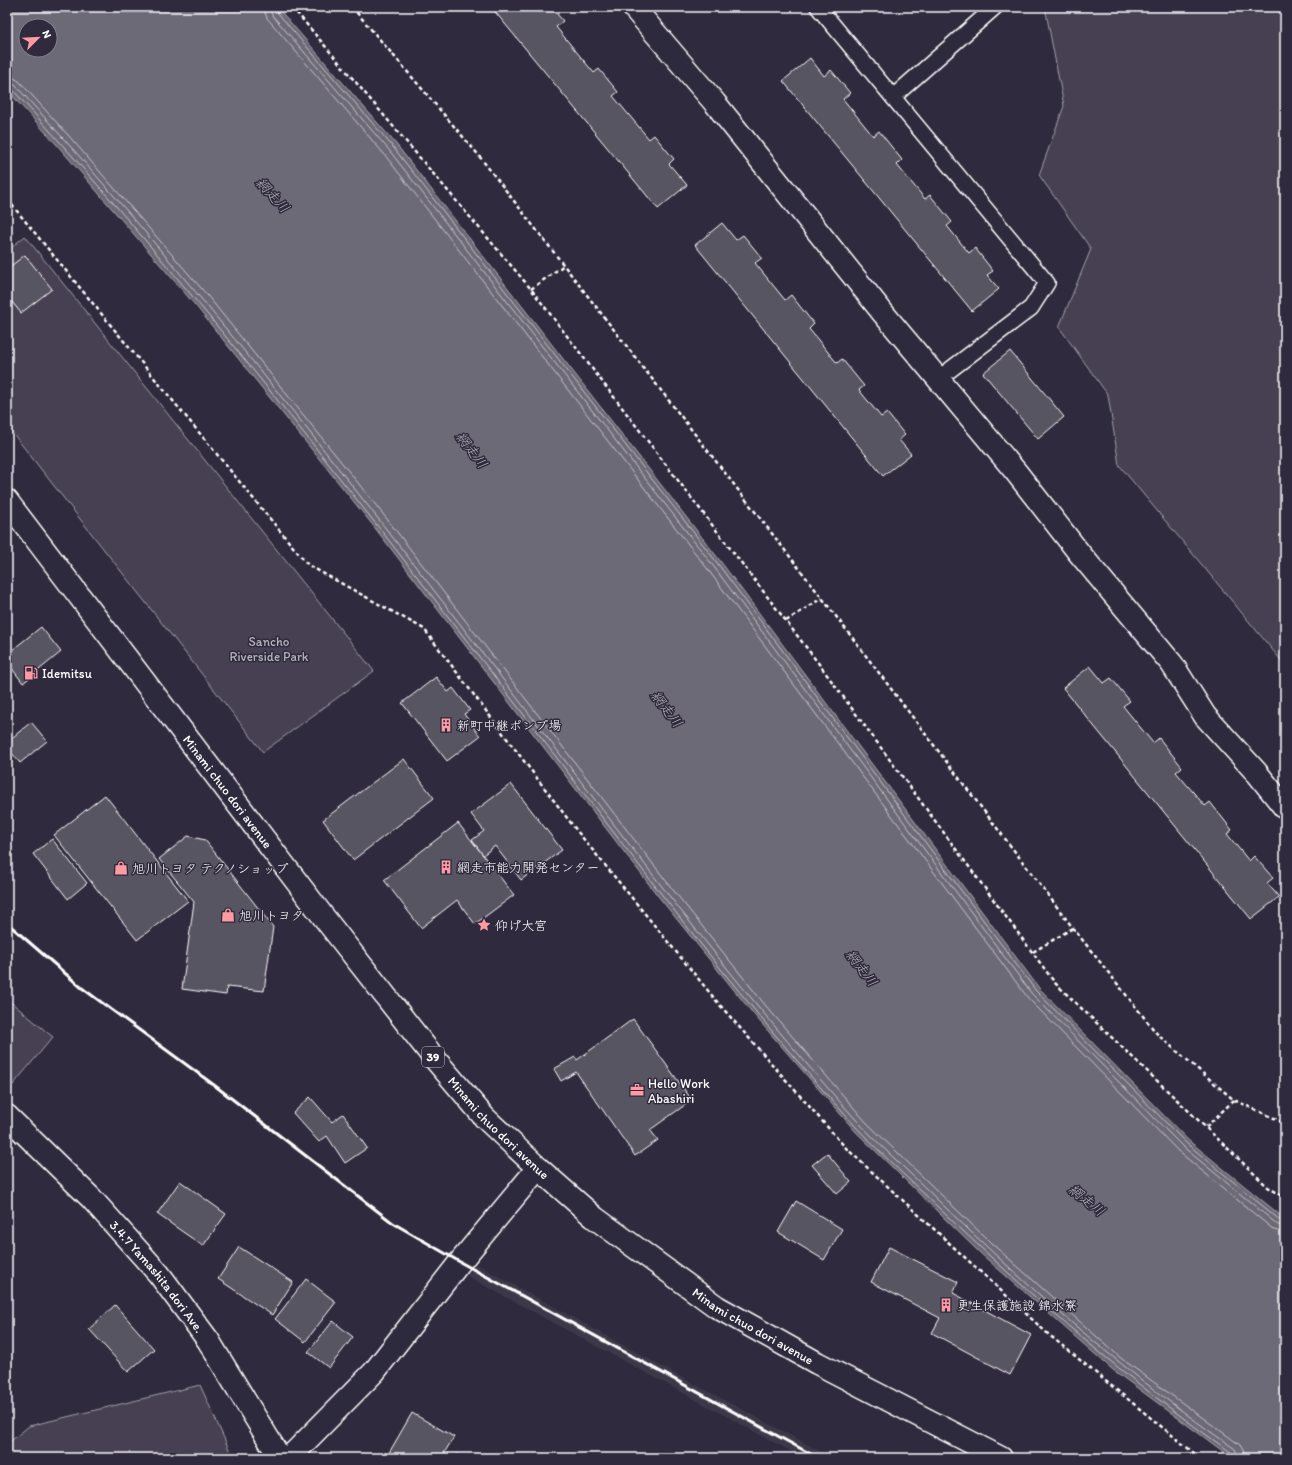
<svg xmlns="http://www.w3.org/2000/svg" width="1292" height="1465" viewBox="0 0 1292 1465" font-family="Itim,'Klee One',sans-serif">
	<rect width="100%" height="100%" fill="#2f2a3d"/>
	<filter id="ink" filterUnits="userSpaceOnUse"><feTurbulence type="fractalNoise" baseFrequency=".025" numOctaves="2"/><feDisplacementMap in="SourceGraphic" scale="8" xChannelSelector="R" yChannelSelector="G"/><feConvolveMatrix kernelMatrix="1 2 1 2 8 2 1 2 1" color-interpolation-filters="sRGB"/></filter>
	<g filter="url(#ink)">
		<polygon fill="#3c3749" points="476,1264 683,1378 833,1458 803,1458 467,1276"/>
		<g fill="#464152" stroke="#a2a0a8">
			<polygon points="1045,7 1285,7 1285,665 1119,465 1108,395 1059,327 1091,249 1039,175 1064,106"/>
			<polygon points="25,236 374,671 263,752 7,426 7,251"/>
			<polygon points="7,999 53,1037 7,1092"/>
			<polygon points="200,1385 233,1458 7,1458 7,1444 29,1426"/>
		</g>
		<path fill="#6d6a77" stroke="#a7a6ad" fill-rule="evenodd" d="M7,7H277L396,144L718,558L1039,988L1188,1140L1285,1219V1458H1232L1113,1370L980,1253L856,1132L755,1016L658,896L375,528L195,305L57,145L7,90ZM26,26H50V50H26Z"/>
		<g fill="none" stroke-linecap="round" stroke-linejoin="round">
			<g stroke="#c5c3c9" stroke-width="1">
				<polyline points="263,7 267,18 384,154 706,567 1028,998 1178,1151 1274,1230 1285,1233"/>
				<polyline points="269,7 272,15 389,150 711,563 1032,994 1182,1146 1278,1225 1285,1227"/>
				<polyline points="274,7 276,11 393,147 715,560 1036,991 1185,1142 1281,1221 1285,1222"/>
				<polyline points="7,77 14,78 19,81 68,135 207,295 387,519 670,886 766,1006 866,1122 990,1242 1122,1359 1240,1445 1244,1452 1245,1458"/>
				<path d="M7,83L15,85C188,273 345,475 501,677C617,828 731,982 859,1123C886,1152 917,1179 945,1207C1036,1295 1131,1377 1235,1449L1239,1458"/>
				<path d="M7,88L12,89C184,277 342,479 498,681C614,832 727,986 856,1127C883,1156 913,1183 942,1211C1033,1298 1128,1381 1232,1453L1234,1458"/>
			</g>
		</g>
		<g fill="#595564" stroke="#fff">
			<polygon points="491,7 551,7 563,21 556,27 594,73 599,69 618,92 613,96 649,139 654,135 674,159 669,164 687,185 658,209"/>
			<polygon points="810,58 824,76 831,70 850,93 843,99 873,136 879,131 902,160 897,165 925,199 930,195 952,222 947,226 969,253 975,248 993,271 987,275 999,289 972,311 783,81"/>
			<polygon points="722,223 736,240 743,235 762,258 755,263 785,300 791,295 814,324 809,329 837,363 842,359 864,386 859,390 881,417 887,413 905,435 899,440 911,454 883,476 695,245"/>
			<polygon points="25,255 52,289 21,313 7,296 7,269"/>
			<polygon points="1010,351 1064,417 1038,439 983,373"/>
			<polygon points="41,627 61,652 23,683 7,662 7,654"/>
			<polygon points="1090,666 1104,683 1111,678 1130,701 1123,706 1153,743 1159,738 1182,767 1176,772 1205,806 1210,802 1232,830 1227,834 1249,861 1254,856 1273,878 1267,883 1279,897 1251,919 1063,688"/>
			<polygon points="436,677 448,692 453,688 470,710 464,714 480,736 447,761 402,703"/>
			<polygon points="31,722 47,741 20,763 7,747 7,742"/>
			<polygon points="404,759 434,798 353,860 323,820"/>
			<polygon points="511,784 562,850 521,880 495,846 483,855 472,840 484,831 471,814"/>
			<polygon points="105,795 188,901 137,940 54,835"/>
			<polygon points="458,823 514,895 475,924 457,900 421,928 384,880"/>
			<polygon points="188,836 205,840 273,927 264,991 227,987 226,995 182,989 194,902 159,859"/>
			<polygon points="52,839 87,883 68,899 33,854"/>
			<polygon points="633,1019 692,1100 650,1130 658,1140 635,1156 576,1072 561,1081 554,1069 575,1057 577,1060"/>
			<polygon points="310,1097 332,1122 343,1114 367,1148 345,1163 327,1136 319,1142 293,1113"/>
			<polygon points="827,1153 851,1182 837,1194 812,1165"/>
			<polygon points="180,1181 226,1214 203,1246 157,1214"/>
			<polygon points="796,1201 842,1229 824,1260 778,1232"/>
			<polygon points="239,1247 293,1282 272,1315 218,1279"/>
			<polygon points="889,1247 958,1282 953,1293 1031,1335 1010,1375 932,1333 940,1318 871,1282"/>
			<polygon points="306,1279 336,1302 305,1342 275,1319"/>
			<polygon points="115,1305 154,1349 128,1372 89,1329"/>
			<polygon points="333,1321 353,1337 329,1368 308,1352"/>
			<polygon points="412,1413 454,1437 441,1458 386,1458"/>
			<polygon points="457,1454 465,1458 455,1458"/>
		</g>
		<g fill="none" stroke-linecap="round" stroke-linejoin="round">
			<g stroke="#fff" stroke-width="18">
				<g id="lane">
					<polyline points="818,7 1047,283 1031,308 938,379"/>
					<polyline points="893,97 995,7"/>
				</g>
			</g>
			<g stroke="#fff" stroke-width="25">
				<g id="street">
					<polyline points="633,7 715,103 883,313 1016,472 1080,554 1172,664 1205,716 1257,773 1285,808"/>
					<polyline points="289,1458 374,1372 460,1262 538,1168"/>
				</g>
			</g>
			<g stroke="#fff" stroke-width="25">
				<g id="secondary">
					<path id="s1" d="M7,1116L91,1198L159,1274L208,1340L280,1458"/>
				</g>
			</g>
			<g stroke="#fff" stroke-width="25">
				<g id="highway">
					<path id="s2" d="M7,501L322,915L434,1058L485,1118L538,1168L595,1218L717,1307L817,1363L1001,1458"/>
				</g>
			</g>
			<g stroke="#fff" stroke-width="2.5" stroke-dasharray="4 3" stroke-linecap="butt">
				<polyline points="292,7 531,289 819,664 1055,983 1268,1187 1285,1198"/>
				<polyline points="352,7 476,152 822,598 1073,928 1158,1035 1234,1100 1285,1123"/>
				<polyline points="7,199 308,565 424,629 577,831 719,1004 846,1148 1048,1334 1200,1458"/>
				<polyline points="531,289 564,265"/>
				<polyline points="786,621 822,598"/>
				<polyline points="1033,952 1073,928"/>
				<polyline points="1206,1127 1234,1100"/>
				<polyline points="1189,1458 1191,1453"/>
			</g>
			<use href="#lane" stroke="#2f2a3d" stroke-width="15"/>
			<use href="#street" stroke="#2f2a3d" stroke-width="22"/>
			<use href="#secondary" stroke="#2f2a3d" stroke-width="22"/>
			<use href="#highway" stroke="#2f2a3d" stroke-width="22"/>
			<polyline stroke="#fff" stroke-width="3" points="7,923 82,988 214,1085 393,1223 460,1262 818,1458"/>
		</g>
	</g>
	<defs>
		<g id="fuel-bare" transform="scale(1.08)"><path d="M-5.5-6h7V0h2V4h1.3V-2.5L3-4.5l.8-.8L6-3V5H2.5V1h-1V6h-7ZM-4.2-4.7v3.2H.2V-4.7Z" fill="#ff9aa2" stroke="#2f2a3d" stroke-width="2.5" paint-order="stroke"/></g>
		<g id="building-bare" transform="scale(1.08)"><path d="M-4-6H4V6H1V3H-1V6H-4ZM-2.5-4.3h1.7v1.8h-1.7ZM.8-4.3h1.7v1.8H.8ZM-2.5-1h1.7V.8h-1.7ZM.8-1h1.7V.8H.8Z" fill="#ff9aa2" stroke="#2f2a3d" stroke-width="2.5" paint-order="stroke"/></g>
		<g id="shop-bare" transform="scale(1.08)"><path d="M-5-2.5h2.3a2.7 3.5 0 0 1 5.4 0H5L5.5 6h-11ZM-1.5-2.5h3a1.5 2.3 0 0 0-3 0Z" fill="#ff9aa2" stroke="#2f2a3d" stroke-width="2.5" paint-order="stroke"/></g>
		<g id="sight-bare" transform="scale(1.08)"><path d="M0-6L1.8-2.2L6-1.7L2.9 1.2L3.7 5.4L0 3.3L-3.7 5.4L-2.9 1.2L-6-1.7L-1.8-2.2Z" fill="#ff9aa2" stroke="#2f2a3d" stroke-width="2.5" paint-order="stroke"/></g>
		<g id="office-bare" transform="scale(1.08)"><path d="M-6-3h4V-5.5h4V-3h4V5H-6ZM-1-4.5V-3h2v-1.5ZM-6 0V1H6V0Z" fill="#ff9aa2" stroke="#2f2a3d" stroke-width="2.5" paint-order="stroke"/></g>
	</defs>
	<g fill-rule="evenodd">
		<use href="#fuel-bare" x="31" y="673"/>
		<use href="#building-bare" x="446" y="725"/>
		<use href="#building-bare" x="446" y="867"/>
		<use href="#shop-bare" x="121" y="868"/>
		<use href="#shop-bare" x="228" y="915"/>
		<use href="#sight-bare" x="484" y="925"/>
		<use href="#office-bare" x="637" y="1090"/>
		<use href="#building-bare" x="946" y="1305"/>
	</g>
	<g text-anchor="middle" stroke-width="3" stroke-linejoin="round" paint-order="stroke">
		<rect fill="#2f2a3d" stroke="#c1bfc5" stroke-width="1" x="422" y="1047" width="22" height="20" rx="3"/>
		<g font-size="12" font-weight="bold" fill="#fff">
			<text x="433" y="1061">39</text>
		</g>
		<g font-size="13" fill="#b5b3ba" stroke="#2f2a3d">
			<text x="269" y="646">Sancho<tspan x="269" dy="15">Riverside Park</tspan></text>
		</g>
		<g font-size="13" fill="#fff" stroke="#2f2a3d" text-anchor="start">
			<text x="42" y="678">Idemitsu</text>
			<text x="457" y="730">新町中継ポンプ場</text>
			<text x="457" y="872">網走市能力開発センター</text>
			<text x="132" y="873">旭川トヨタ テクノショップ</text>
			<text x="239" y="920">旭川トヨタ</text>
			<text x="495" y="930">仰げ大宮</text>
			<text x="648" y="1088">Hello Work<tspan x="648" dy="15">Abashiri</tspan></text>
			<text x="957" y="1310">更生保護施設 錦水寮</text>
		</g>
		<g font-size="13" fill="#fff" stroke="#2f2a3d">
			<text dy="5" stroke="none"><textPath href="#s2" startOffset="365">Minami chuo dori avenue</textPath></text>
			<text dy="5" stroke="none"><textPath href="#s2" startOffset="797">Minami chuo dori avenue</textPath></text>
			<text dy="5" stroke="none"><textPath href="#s1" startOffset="220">3.4.7 Yamashita dori Ave.</textPath></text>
			<text dy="5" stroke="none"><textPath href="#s2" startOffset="1121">Minami chuo dori avenue</textPath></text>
		</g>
		<g font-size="14" font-style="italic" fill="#b6b4bb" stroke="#2f2a3d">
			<text transform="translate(273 195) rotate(48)" y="5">網走川</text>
			<text transform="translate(472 450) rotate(53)" y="5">網走川</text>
			<text transform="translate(667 709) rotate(53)" y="5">網走川</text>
			<text transform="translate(862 968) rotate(53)" y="5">網走川</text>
			<text transform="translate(1087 1200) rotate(39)" y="5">網走川</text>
		</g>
	</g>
	<rect width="1292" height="1465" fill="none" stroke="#2f2a3d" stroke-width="24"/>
	<rect x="12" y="12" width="1268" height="1441" fill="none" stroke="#fff" stroke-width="1.5" filter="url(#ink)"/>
	<g transform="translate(38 38) rotate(66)"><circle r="19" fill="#2f2a3d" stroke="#827f8b"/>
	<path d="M0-3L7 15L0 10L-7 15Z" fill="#ff9aa2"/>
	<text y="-6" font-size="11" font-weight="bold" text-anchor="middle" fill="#ffffff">N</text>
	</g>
</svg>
